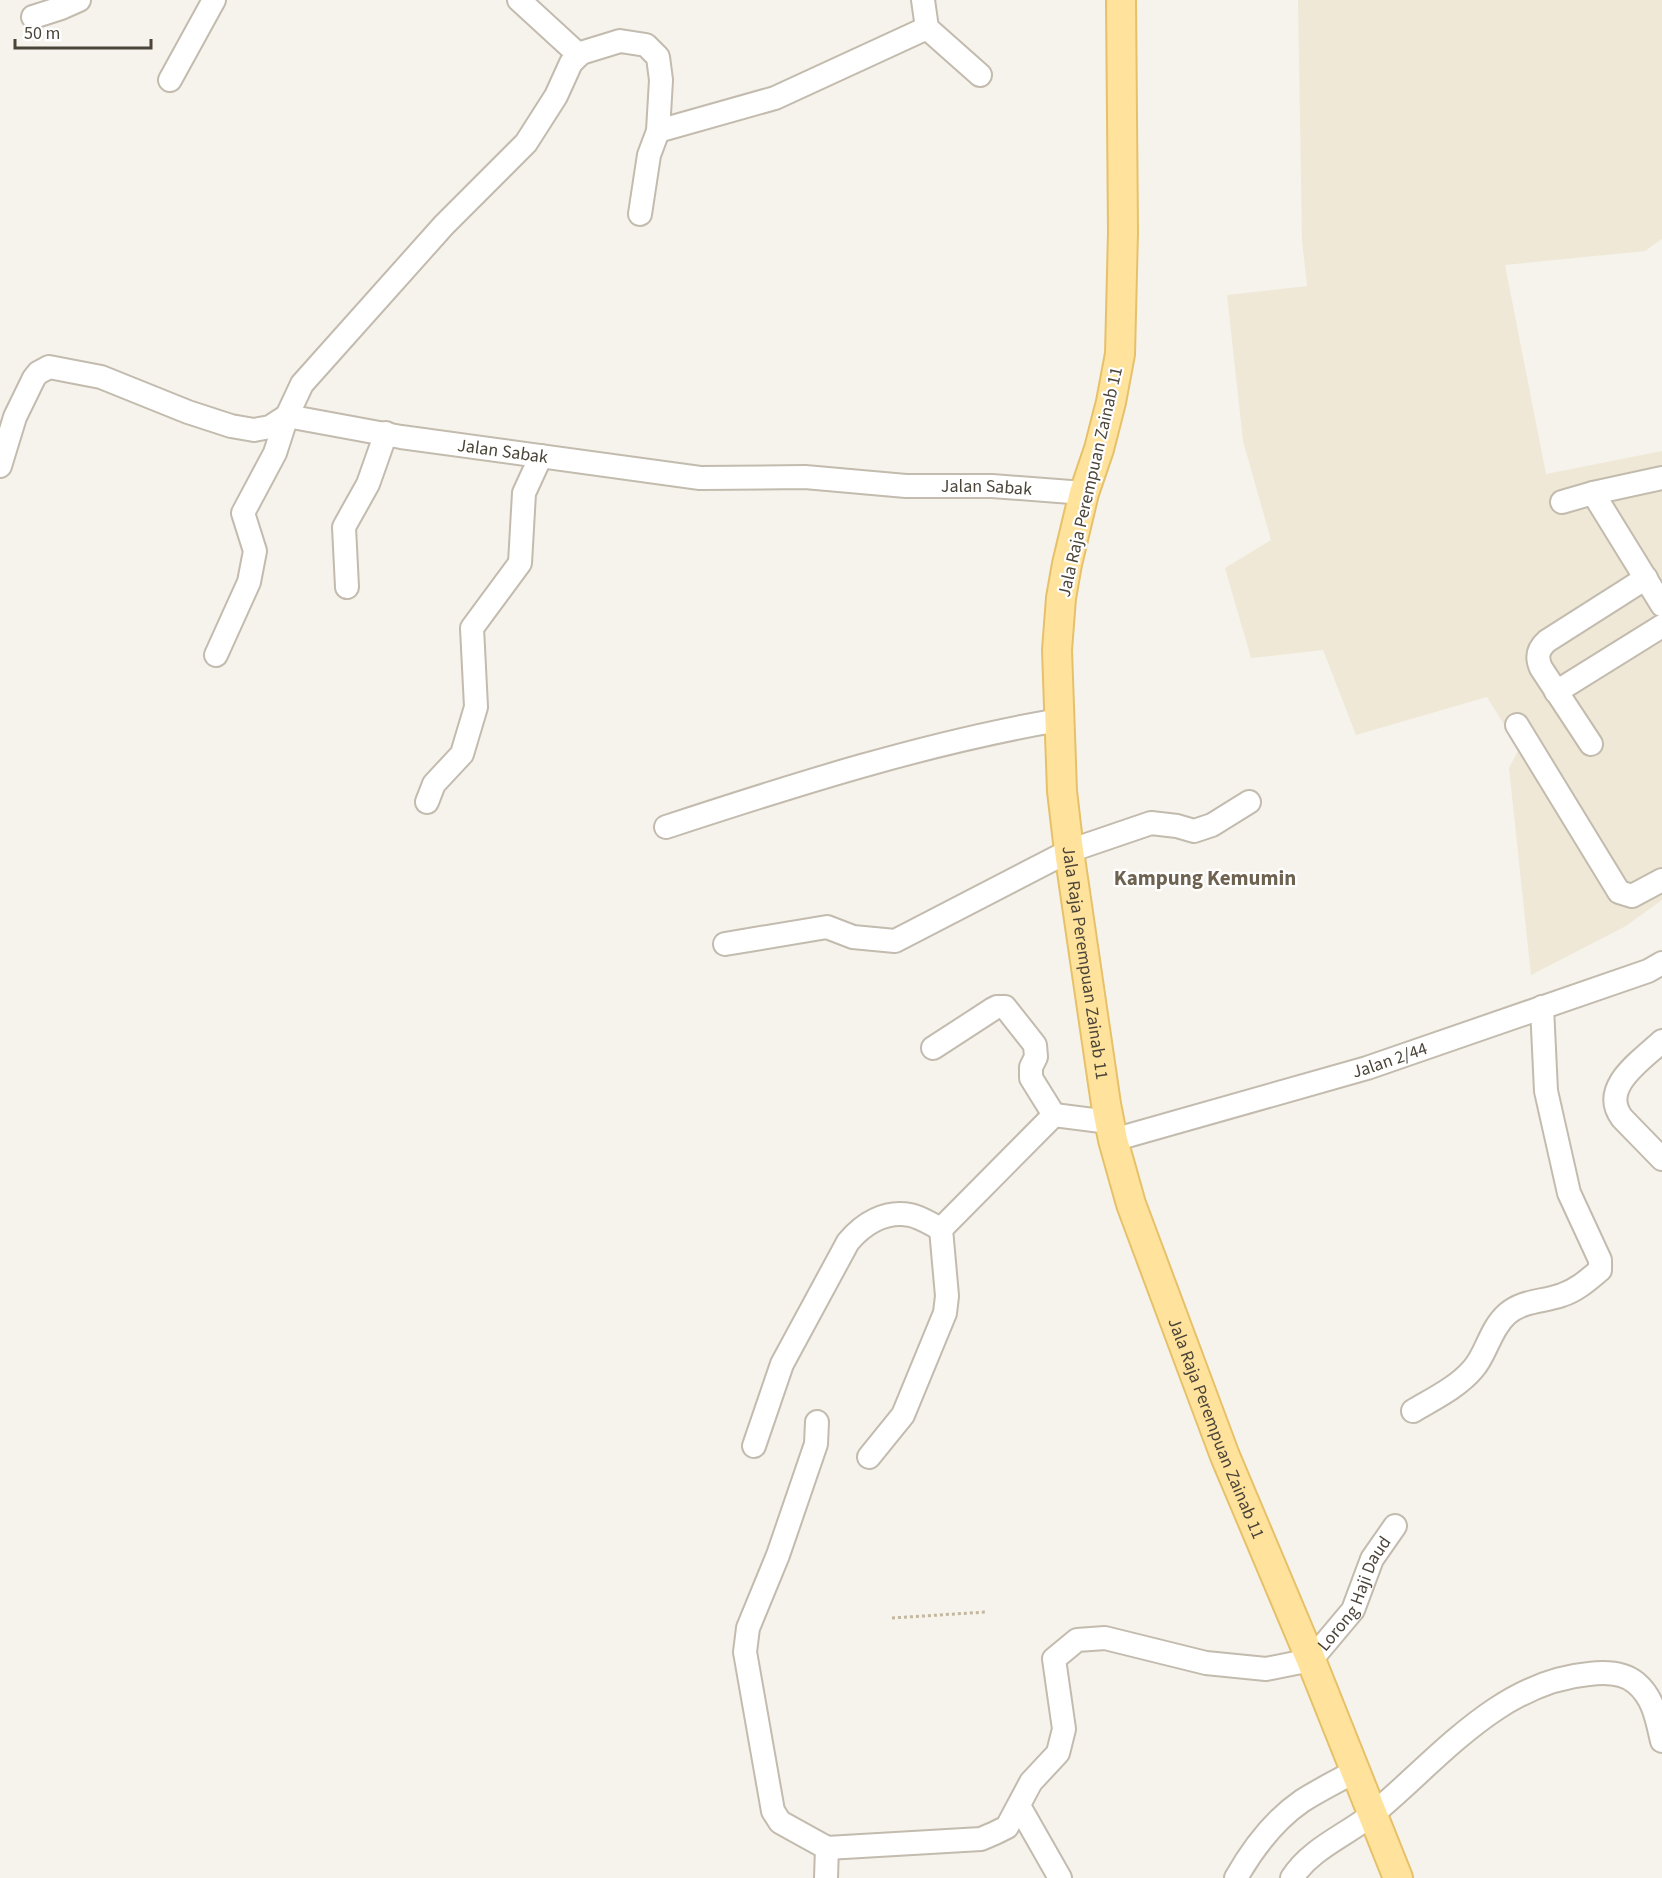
<svg xmlns="http://www.w3.org/2000/svg" width="1662" height="1878" viewBox="0 0 1662 1878" font-family="'Source Sans 3',sans-serif">
	<rect width="100%" height="100%" fill="#f6f3ec"/>
	<polygon fill="#efe8d6" points="1298,0 1662,0 1662,239 1645,251 1505,265 1546,474 1662,451 1662,900 1626,926 1531,975 1509,768 1519,749 1487,697 1356,735 1323,650 1251,658 1225,568 1271,540 1243,441 1227,295 1307,286 1302,240"/>
	<g fill="none" stroke-linecap="round" stroke-linejoin="round">
		<g stroke="#c2bbae" stroke-width="26">
			<g id="minor">
				<polyline points="519,0 579,55"/>
				<polyline points="923,0 927,28 980,75"/>
				<polyline points="33,17 61,8 79,0"/>
				<polyline points="170,80 214,0"/>
				<polyline points="658,131 775,98 927,28"/>
				<path id="s1" d="M0,466L15,417L34,378L38,373L49,367L101,377L188,412L231,426L254,430L270,427L287,416L401,437L700,478L805,477L906,486H992L1084,493"/>
				<polyline points="1662,478 1593,493 1662,605"/>
				<polyline points="1562,502 1593,493"/>
				<polyline points="347,587 344,527 368,484 386,433"/>
				<polyline points="216,655 249,582 255,551 243,513 275,453 287,416 302,384 444,225 526,143 556,96 571,63 581,53 620,41 646,45 658,57 661,80 658,131 649,155 640,214"/>
				<polyline points="1556,692 1662,626"/>
				<polyline points="1517,725 1619,892 1632,896 1662,880"/>
				<path d="M1591,744L1541,668C1536,657 1538,649 1547,641L1646,578"/>
				<polyline points="427,802 434,784 462,754 476,707 472,628 520,563 524,493 541,456"/>
				<path d="M666,827C794,785 925,743 1059,720"/>
				<polyline points="725,944 827,927 853,937 895,941 1069,851 1151,823 1177,826 1194,831 1212,825 1249,802"/>
				<path d="M1662,1041C1642,1060 1599,1087 1622,1118L1662,1159"/>
				<polyline points="933,1048 993,1009 997,1007 1005,1007 1035,1045 1036,1057 1031,1067 1031,1078 1054,1115"/>
				<path id="s2" d="M1113,1140L1367,1068L1648,971L1662,963"/>
				<path d="M1413,1411C1433,1399 1458,1387 1473,1369C1486,1355 1490,1329 1507,1314C1523,1300 1543,1302 1562,1295C1577,1290 1588,1280 1600,1270V1260L1569,1193L1546,1091L1542,1007"/>
				<path id="s3" d="M817,1422L816,1444L778,1555L748,1628L745,1652L773,1811L780,1822L827,1848L981,1839L995,1833L1007,1827L1031,1782L1058,1753L1064,1729L1054,1659L1077,1640L1105,1638L1206,1663L1266,1669L1311,1660L1353,1610L1372,1559L1395,1526"/>
				<path d="M754,1446L782,1364L848,1242C863,1224 885,1210 910,1215C921,1217 932,1225 941,1229"/>
				<polyline points="869,1457 903,1415 945,1313 947,1296 941,1229 1054,1115 1109,1122"/>
				<polyline points="1019,1806 1060,1878"/>
				<polyline points="826,1878 827,1848"/>
				<path d="M1236,1878C1253,1848 1273,1821 1302,1801C1319,1790 1338,1781 1355,1771"/>
				<path d="M1292,1878C1311,1848 1347,1835 1374,1813C1439,1759 1499,1682 1589,1674C1605,1672 1623,1672 1636,1683C1654,1698 1657,1720 1662,1741"/>
			</g>
		</g>
		<g stroke="#e6c16a" stroke-width="32">
			<g id="major">
				<path id="s4" d="M1121,0L1123,232L1120,354L1111,402L1099,449L1084,493L1067,564L1061,598L1057,650L1062,791L1069,851L1106,1104L1113,1140L1131,1204L1225,1456L1311,1660L1398,1878"/>
			</g>
		</g>
		<polyline stroke="#c4b79f" stroke-width="3" stroke-dasharray="3 3" stroke-linecap="butt" points="892,1618 986,1612"/>
		<use href="#minor" stroke="#fff" stroke-width="22"/>
		<use href="#major" stroke="#ffe39c" stroke-width="28"/>
	</g>
	<g text-anchor="middle" stroke-width="4.5" stroke-linejoin="round" paint-order="stroke">
		<g font-size="18" fill="#4b4439" stroke="#fff">
			<text dy="6" stroke="none"><textPath href="#s1" startOffset="584">Jalan Sabak</textPath></text>
			<text transform="translate(1090 482) rotate(-77)" y="6">Jala Raja Perempuan Zainab 11</text>
			<text dy="6" stroke="none"><textPath href="#s1" startOffset="1070">Jalan Sabak</textPath></text>
			<text dy="6" stroke="none"><textPath href="#s4" startOffset="972">Jala Raja Perempuan Zainab 11</textPath></text>
			<text dy="6" stroke="none"><textPath href="#s2" startOffset="288">Jalan 2/44</textPath></text>
			<text dy="6" stroke="none"><textPath href="#s4" startOffset="1458">Jala Raja Perempuan Zainab 11</textPath></text>
			<text dy="6" stroke="none"><textPath href="#s3" startOffset="1188">Lorong Haji Daud</textPath></text>
		</g>
		<g font-size="21" font-weight="bold" fill="#6e6250" stroke="#fff">
			<text x="1205" y="885">Kampung Kemumin</text>
		</g>
	</g>
	<path d="M15 39v9h136v-9" fill="none" stroke="#4b4439" stroke-width="3"/>
	<text x="24" y="39" font-size="18" fill="#4b4439" stroke="#ffffff" stroke-width="4.5" paint-order="stroke">50 m</text>
</svg>
